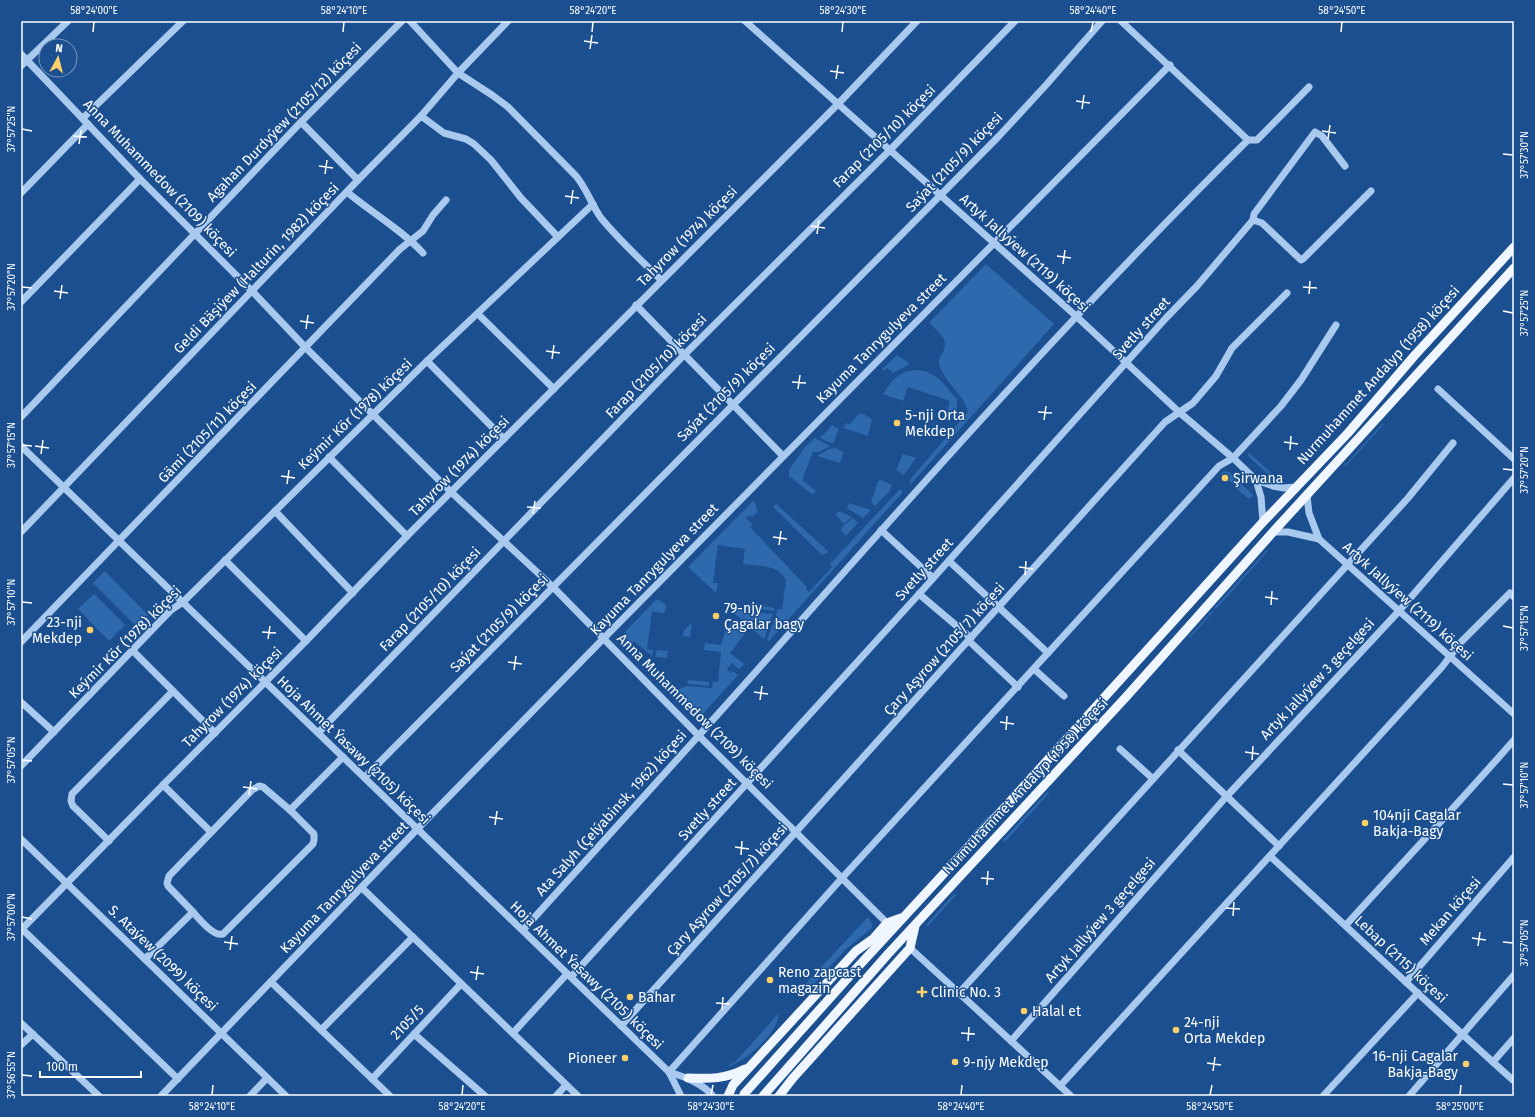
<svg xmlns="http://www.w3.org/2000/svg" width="1535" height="1117" viewBox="0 0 1535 1117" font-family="'Fira Sans',sans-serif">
	<rect width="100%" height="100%" fill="#1b4f8f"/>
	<g fill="#2e69ad">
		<path d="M986,264L1054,324L910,485V481L913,476L968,412C964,393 944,383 939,364C938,361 939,358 941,356C951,339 940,334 929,323Z"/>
		<polygon points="897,355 910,364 893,373 887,368 884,371 882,369"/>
		<path d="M919,370C937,372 946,387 957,399V408L951,419L947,418L946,415L950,401L908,387L903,401L883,394C892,379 901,370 919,370Z"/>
		<polygon points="859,414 863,414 872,419 868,436 843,428 846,423 850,424"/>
		<polygon points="1383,423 1384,424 1345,467 1344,466"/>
		<polygon points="832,425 839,429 833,444 820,438"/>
		<polygon points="815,438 830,446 819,452 813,452 803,477 803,481 816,491 813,495 789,476 789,470 805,447"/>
		<polygon points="835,448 844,452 840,463 817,456 829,449"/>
		<polygon points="1248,452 1278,479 1278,480 1271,477 1249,457"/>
		<polygon points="903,454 916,458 904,475 896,470"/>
		<polygon points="1224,471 1229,472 1250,492 1253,496 1249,499 1237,489 1238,487 1226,479 1228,477 1220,474"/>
		<polygon points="881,480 892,485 889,492 875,506 871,502 878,481"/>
		<path d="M900,489L903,492L768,642L767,640L778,609H782L786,581C781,565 758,566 743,564L745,549L718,545L713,583H718L716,593L688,567L754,500L758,512L752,517L750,515L746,518L753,525L750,527L807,587L806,589L809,592L832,567L830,564Z"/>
		<polygon points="849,503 871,510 863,518 847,508"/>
		<polygon points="776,504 828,551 827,553 822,555 773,507"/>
		<polygon points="838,511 852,517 844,524 836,515"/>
		<polygon points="853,518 858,523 846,536 841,531 842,527"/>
		<polygon points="1267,550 1268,551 1216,609 1214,608"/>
		<polygon points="105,571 148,615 136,626 93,583"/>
		<polygon points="94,594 125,625 109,641 78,609"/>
		<polygon points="657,599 666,605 666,608 664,613 652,612 647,649 653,650 652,656 634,641 630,645 621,636"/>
		<polygon points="749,604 774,608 774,611 748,607"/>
		<polygon points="738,610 773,614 764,639 734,613"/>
		<polygon points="1212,611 1213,612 1190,638 1189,637"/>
		<polygon points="734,620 747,631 730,653 744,664 739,669 732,663 727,669 731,673 733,671 738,675 702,715 665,680 667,679 679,689 687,686 712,688 713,682 718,682 721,652 704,650 705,643 721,645 725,631"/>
		<polygon points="692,623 690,637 683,636 684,630"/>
		<polygon points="657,650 668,651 667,658 655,657"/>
		<polygon points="688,680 709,682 709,686 689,684 687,682"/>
		<polygon points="1048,791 1049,793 1005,842 1003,840"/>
		<polygon points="990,814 992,815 968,840 967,839"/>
		<polygon points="954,894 956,895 928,926 926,925"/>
		<polygon points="868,917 872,924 872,928 846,949 811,987 795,995"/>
		<path d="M779,1013C778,1018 777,1024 774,1028C766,1042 742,1064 726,1067L736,1061Z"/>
	</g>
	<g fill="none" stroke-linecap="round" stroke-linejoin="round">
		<g stroke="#a9c9ee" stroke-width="7">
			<path d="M410,21L458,73L492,95L508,107L576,176C587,189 591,204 601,218C619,240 641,260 661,280"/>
			<polyline points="745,21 1076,316 1179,412 1233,458 1256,480 1273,486 1284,488 1295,487"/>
			<polyline points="1121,21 1248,140"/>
			<polyline points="21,54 140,179 252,291 306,348 451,492 553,587 698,735 890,926"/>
			<polyline points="21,66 68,21"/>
			<polyline points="421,116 444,133 466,139 474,144 491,160 521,198 558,237"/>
			<polyline points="83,118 183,21"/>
			<polyline points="301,122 358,180"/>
			<path d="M347,192C372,213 401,229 423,253"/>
			<polyline points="21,193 88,124"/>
			<polyline points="1253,220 1254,214 1315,132 1322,136 1345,166"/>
			<polyline points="21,302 140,179"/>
			<polyline points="636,305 783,456"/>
			<polyline points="478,314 554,389"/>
			<polyline points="427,361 504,439"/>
			<polyline points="1438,389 1514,459"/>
			<polyline points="21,417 301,122 402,21"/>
			<polyline points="21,446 669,1072 681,1096"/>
			<polyline points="329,457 407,536"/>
			<polyline points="1256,480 1261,497 1263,522"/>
			<polyline points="1307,496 1309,513 1319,539"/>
			<polyline points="275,511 353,593"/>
			<polyline points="881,530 933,578"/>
			<polyline points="21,532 358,180 421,116 458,73 508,21"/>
			<polyline points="1273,532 1288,532 1319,539 1514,714"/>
			<polyline points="225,560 306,641"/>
			<polyline points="949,561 1048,653"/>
			<polyline points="919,594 971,638"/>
			<polyline points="969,641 1018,687"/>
			<polyline points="21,642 400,249 423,231 433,215 446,200"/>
			<polyline points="133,651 215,733"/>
			<polyline points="1034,669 1064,696"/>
			<polyline points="21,702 54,732"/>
			<polyline points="319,732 684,355 890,150 1015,21"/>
			<polyline points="1120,749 1152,778"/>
			<polyline points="1178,750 1279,846"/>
			<polyline points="21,766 171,610 183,602 427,361 593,204"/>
			<polyline points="365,777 999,136 1046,85 1102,21"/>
			<polyline points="163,785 211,832"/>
			<polyline points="21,839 286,1096"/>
			<polyline points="109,841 73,806 71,801 72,794 173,691"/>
			<path d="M1270,856C1352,931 1431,1007 1514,1081"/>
			<polyline points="362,888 578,1096"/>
			<path d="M193,912C199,919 214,937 223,934L313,844L314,840V834L290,810"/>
			<path d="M1346,925C1402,863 1459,803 1514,740"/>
			<polyline points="22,929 178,1079"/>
			<polyline points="21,930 163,785 306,641 407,536 838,104 917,21"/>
			<path d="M523,930C607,837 692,744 775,650C929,476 1083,303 1248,140H1257L1309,87"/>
			<polyline points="910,948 1071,1096"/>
			<polyline points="145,959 193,912 168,886 167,883 169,876 252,790 259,786 263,787 290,810 343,757"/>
			<polyline points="571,977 919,594 1166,318 1197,286 1253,220 1262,223 1301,260 1304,258 1371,191"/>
			<polyline points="271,982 390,1096"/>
			<polyline points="1406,982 1514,857"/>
			<polyline points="959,993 1408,498 1453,443"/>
			<polyline points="21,1023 99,1096"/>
			<polyline points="621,1026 1165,422 1193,403 1216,376 1232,348 1287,293"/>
			<polyline points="321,1030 413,937"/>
			<polyline points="513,1033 567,974"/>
			<polyline points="414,1034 485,1096"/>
			<polyline points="1011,1041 1226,797 1399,611 1514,478"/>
			<polyline points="21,1045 33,1034"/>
			<polyline points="1493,1062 1514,1038"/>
			<polyline points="669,1072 842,878 1219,466 1233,458 1281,406 1301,380 1336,325"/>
			<path d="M669,1072C685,1077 702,1083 713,1096"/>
			<polyline points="372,1079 461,984"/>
			<polyline points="1060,1086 1442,667 1461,642 1510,593 1514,597"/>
			<polyline points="161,1096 427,819 604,638 1170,65"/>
			<polyline points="250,1096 267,1078"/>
			<polyline points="556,1096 566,1085"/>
			<polyline points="1323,1096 1418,993"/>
			<polyline points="1409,1096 1514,975"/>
		</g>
		<g stroke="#f0f6ff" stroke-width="9">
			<path d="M688,1078C709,1079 726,1079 745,1069"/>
			<polyline points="744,1094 855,970 1006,806 1263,522 1348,433 1415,355 1514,247"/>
			<polyline points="728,1096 733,1085 856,951 873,939 887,923 901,918"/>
			<polyline points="763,1096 888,954 1126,697 1273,532 1514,268"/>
			<polyline points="779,1096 793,1078 910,948 915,926"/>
		</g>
	</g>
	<path fill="none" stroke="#fff" stroke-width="1.5" d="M93,32L94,22M343,32L344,22M592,32L593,22M842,32L843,22M1091,32L1093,22M1341,32L1342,22M584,41L598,43M590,49L592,35M830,71L844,73M836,79L838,65M1076,101L1090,103M1082,109L1084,95M22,129L32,131M1322,131L1336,133M73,136L87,137M1328,139L1330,125M79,144L81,130M1503,154L1513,155M319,166L333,168M325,174L327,160M565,196L579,198M571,204L573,190M811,226L825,228M817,234L819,220M1057,256L1071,258M1063,264L1065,250M22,287L32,288M1303,287L1317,288M54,291L68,293M1309,294L1310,281M60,299L62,285M1503,311L1513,313M300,321L314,323M306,329L308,315M546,351L560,353M552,359L554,345M792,382L806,383M798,389L800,375M1038,412L1052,413M1044,420L1046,406M1284,442L1298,444M22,445L32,446M35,446L49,448M1290,450L1291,436M41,454L43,440M1503,469L1513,470M281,476L295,478M287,484L289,470M527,507L541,508M533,514L535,501M773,537L787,539M779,545L781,531M1019,567L1033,569M1025,575L1026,561M1265,597L1278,599M22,602L32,603M1271,605L1272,591M1503,626L1513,628M262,632L276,633M268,639L270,626M508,662L522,664M514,670L516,656M754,692L768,694M760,700L762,686M1000,722L1014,724M1006,730L1007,716M1245,752L1259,754M22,760L32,761M1252,760L1253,746M1503,784L1513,785M243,787L257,789M249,795L251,781M489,817L503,819M495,825L497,811M735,847L749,849M741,855L742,841M981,878L994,879M987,885L988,871M1226,908L1240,909M1233,916L1234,902M22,917L32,919M1472,938L1486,940M224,942L238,944M1503,942L1513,943M1478,946L1480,932M230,950L232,936M470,972L484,974M476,980L478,966M716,1003L730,1004M722,1010L723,997M961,1033L975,1034M968,1041L969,1027M1207,1063L1221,1065M1213,1071L1215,1057M22,1075L32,1076M212,1095L213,1085M462,1095L463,1085M711,1095L713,1085M961,1095L962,1085M1210,1095L1212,1085M1460,1095L1461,1085"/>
	<g fill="#ffd166" stroke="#1b4f8f" stroke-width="1.5">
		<circle cx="897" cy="423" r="4"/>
		<circle cx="1225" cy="478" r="4"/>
		<circle cx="716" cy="616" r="4"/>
		<circle cx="90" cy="630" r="4"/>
		<circle cx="1365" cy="823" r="4"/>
		<circle cx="770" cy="980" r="4"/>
		<path d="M920 986h4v4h4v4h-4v4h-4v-4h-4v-4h4z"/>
		<circle cx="630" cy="997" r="4"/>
		<circle cx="1024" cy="1011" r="4"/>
		<circle cx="1176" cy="1030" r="4"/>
		<circle cx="625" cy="1058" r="4"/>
		<circle cx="955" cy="1062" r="4"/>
		<circle cx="1466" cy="1064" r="4"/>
	</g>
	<g text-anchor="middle" stroke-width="3" stroke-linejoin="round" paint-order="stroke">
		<g font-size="14" fill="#fff" stroke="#1b4f8f">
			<text transform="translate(284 122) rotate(-46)" y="5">Agahan Durdyýew (2105/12) köçesi</text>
			<text transform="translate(884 136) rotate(-45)" y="5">Farap (2105/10) köçesi</text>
			<text transform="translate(954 162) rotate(-46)" y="5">Saýat (2105/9) köçesi</text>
			<text transform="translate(160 178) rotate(46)" y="5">Anna Muhammedow (2109) köçesi</text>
			<text transform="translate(687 236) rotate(-45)" y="5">Tahyrow (1974) köçesi</text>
			<text transform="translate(1025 253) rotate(42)" y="5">Artyk Jallyýew (2119) köçesi</text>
			<text transform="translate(256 268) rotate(-46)" y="5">Geldi Bäşiýew (Halturin, 1982) köçesi</text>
			<text transform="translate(1141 328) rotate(-48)" y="5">Svetly street</text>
			<text transform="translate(881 338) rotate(-45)" y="5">Kayuma Tanrygulyeva street</text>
			<text transform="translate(656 366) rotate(-46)" y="5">Farap (2105/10) köçesi</text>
			<text transform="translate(1378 375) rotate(-48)" y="5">Nurmuhammet Andalyp (1958) köçesi</text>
			<text transform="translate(726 392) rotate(-45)" y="5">Saýat (2105/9) köçesi</text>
			<text transform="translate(355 414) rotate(-44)" y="5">Keýmir Kör (1978) köçesi</text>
			<text transform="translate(207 432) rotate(-46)" y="5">Gämi (2105/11) köçesi</text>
			<text transform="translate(459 466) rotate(-45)" y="5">Tahyrow (1974) köçesi</text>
			<text transform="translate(654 569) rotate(-46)" y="5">Kayuma Tanrygulyeva street</text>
			<text transform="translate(924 569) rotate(-48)" y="5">Svetly street</text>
			<text transform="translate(430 599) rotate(-46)" y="5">Farap (2105/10) köçesi</text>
			<text transform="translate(1408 601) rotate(42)" y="5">Artyk Jallyýew (2119) köçesi</text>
			<text transform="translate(499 623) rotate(-45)" y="5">Saýat (2105/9) köçesi</text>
			<text transform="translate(125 642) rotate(-45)" y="5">Keýmir Kör (1978) köçesi</text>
			<text transform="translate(944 649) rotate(-48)" y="5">Çary Aşyrow (2105/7) köçesi</text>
			<text transform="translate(1317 679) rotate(-47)" y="5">Artyk Jallyýew 3 geçelgesi</text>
			<text transform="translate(232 697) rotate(-45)" y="5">Tahyrow (1974) köçesi</text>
			<text transform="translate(695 711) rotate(45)" y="5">Anna Muhammedow (2109) köçesi</text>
			<text transform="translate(354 750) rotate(44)" y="5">Hoja Ahmet Ýasawy (2105) köçesi</text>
			<text transform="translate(1025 786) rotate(-47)" y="5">Nurmuhammet Andalyp (1958) köçesi</text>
			<text transform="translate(707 809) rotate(-48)" y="5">Svetly street</text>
			<text transform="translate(611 813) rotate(-48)" y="5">Ata Salyh (Çelýabinsk, 1962) köçesi</text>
			<text transform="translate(344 887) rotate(-46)" y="5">Kayuma Tanrygulyeva street</text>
			<text transform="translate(727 889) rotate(-48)" y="5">Çary Aşyrow (2105/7) köçesi</text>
			<text transform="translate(1450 911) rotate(-49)" y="5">Mekan köçesi</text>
			<text transform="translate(1100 920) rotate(-49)" y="5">Artyk Jallyýew 3 geçelgesi</text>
			<text transform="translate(163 958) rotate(44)" y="5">S. Ataýew (2099) köçesi</text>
			<text transform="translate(1401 959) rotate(43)" y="5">Lebap (2115) köçesi</text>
			<text transform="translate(587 975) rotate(44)" y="5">Hoja Ahmet Ýasawy (2105) köçesi</text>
			<text transform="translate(407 1022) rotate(-47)" y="5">2105/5</text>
		</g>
		<g font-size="14" fill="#fff" stroke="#1b4f8f" text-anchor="start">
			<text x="905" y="420">5-nji Orta<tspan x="905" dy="16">Mekdep</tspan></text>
			<text x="1233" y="483">Şirwana</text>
			<text x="724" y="613">79-njy<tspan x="724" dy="16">Çagalar bagy</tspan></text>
			<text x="82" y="627" text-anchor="end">23-nji<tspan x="82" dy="16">Mekdep</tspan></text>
			<text x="1373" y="820">104nji Cagalar<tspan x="1373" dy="16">Bakja-Bagy</tspan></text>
			<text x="778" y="977">Reno zapcast<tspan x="778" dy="16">magazin</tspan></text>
			<text x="931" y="997">Clinic No. 3</text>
			<text x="638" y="1002">Bahar</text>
			<text x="1032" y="1016">Halal et</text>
			<text x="1184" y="1027">24-nji<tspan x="1184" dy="16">Orta Mekdep</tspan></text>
			<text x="1458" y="1061" text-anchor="end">16-nji Cagalar<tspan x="1458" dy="16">Bakja-Bagy</tspan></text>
			<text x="617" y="1063" text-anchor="end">Pioneer</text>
			<text x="963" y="1067">9-njy Mekdep</text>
		</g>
	</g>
	<rect width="1535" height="1117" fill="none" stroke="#1b4f8f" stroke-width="44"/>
	<g transform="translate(58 58) rotate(7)"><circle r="19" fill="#1b4f8f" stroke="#7695bc"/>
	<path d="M0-3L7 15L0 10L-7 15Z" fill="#ffd166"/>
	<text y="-6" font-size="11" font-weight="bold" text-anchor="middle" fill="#ffffff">N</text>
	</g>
	<path d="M40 1071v6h101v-6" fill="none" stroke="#ffffff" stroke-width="2"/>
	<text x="46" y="1071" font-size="12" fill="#ffffff" stroke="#1b4f8f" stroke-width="3" paint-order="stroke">100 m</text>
	<rect x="22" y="22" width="1491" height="1073" fill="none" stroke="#fff" stroke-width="1.5"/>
	<g font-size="10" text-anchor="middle" fill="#fff">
		<text x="94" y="14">58°24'00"E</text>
		<text x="344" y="14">58°24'10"E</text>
		<text x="593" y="14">58°24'20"E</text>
		<text x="843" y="14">58°24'30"E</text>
		<text x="1093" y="14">58°24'40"E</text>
		<text x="1342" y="14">58°24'50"E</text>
		<text transform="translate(11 129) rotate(-90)" y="4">37°57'25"N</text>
		<text transform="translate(1524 155) rotate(-90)" y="4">37°57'30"N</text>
		<text transform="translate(11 287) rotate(-90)" y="4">37°57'20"N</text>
		<text transform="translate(1524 313) rotate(-90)" y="4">37°57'25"N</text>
		<text transform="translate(11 445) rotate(-90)" y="4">37°57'15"N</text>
		<text transform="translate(1524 470) rotate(-90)" y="4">37°57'20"N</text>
		<text transform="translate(11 602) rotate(-90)" y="4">37°57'10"N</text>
		<text transform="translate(1524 628) rotate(-90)" y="4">37°57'15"N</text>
		<text transform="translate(11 760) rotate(-90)" y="4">37°57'05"N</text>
		<text transform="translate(1524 785) rotate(-90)" y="4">37°57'10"N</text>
		<text transform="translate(11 917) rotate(-90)" y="4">37°57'00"N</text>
		<text transform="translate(1524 943) rotate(-90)" y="4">37°57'05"N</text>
		<text transform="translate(11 1075) rotate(-90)" y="4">37°56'55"N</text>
		<text x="212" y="1110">58°24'10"E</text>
		<text x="462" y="1110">58°24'20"E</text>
		<text x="711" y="1110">58°24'30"E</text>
		<text x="961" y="1110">58°24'40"E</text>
		<text x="1210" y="1110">58°24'50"E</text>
		<text x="1460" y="1110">58°25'00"E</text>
	</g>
</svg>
